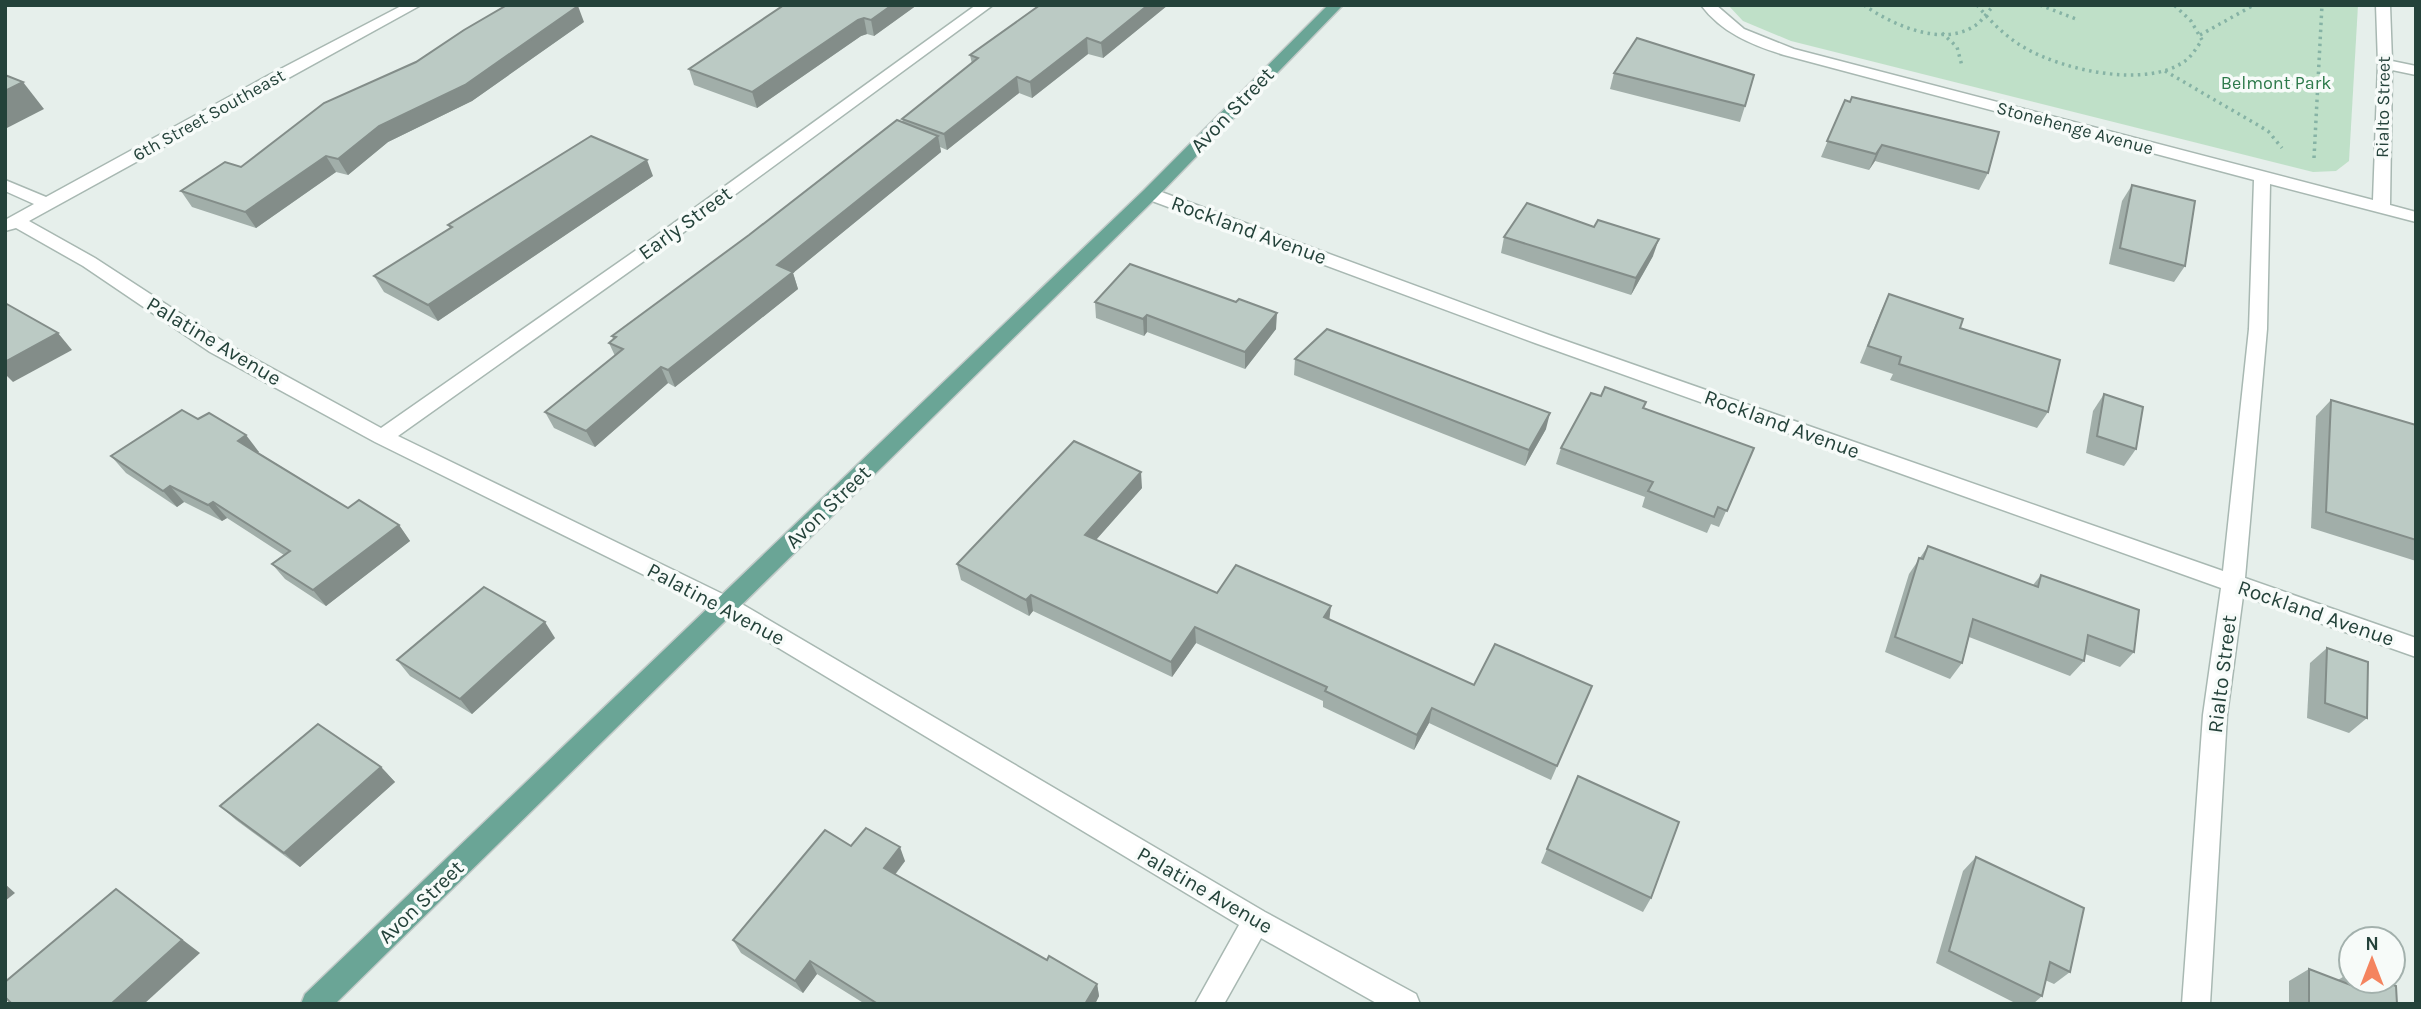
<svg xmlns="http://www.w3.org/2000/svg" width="2421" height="1009" viewBox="0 0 2421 1009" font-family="Karla,sans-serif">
	<rect width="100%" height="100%" fill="#e6efeb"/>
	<polygon fill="#bfe0c8" points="1728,5 2358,5 2349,161 2336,171 2313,172 1791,41 1743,21"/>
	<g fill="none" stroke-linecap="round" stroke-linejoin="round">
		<g stroke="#a8b8b2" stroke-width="3">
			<g id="minor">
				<polygon points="403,5 421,5 29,221 95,258 224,342 381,428 642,246 976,5 993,5 654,254 398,436 735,600 1265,912 1416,994 1420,1004 1378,1004 1261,938 1224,1004 1195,1004 1239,925 719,612 375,442 210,352 83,266 16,228 5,231 5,220 34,204 5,191 5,180 46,197 269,75"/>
				<path d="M1701,5H1716L1744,29L1794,49L2373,200L2378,64L2376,5H2390L2392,61L2416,66V75L2392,70L2390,205L2416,212V222L2270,184L2267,329L2245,578L2416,638V657L2243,596L2227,715L2210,1004H2182L2203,715L2221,588L1535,343L1144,198L1142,194L1150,189L1156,190L1549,335L2223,571L2249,329L2254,180L1784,55C1752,45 1722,33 1701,5Z"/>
			</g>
		</g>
		<g stroke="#c2cac8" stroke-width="3">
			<polygon id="major" points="1328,5 1343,5 1156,198 335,1004 301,1004 305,994 1144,190"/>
		</g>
		<g stroke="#86b3a5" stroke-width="3.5" stroke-dasharray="2.5 4.5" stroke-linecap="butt">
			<path d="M1864,5C1892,25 1943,48 1976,25C1983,20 1988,11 1994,5"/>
			<path d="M1977,5C1991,22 2006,37 2025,48C2063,70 2146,89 2185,61C2192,56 2197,47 2202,40L2191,21L2174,5"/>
			<polyline points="2040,5 2076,19"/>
			<polyline points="1942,33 1957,47 1962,66"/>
			<polyline points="2200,35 2254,5"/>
			<polyline points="2165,71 2268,131 2282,148"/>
			<polyline points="2314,158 2322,5"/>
		</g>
		<use href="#minor" fill="#fff" fill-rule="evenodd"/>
		<use href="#major" fill="#6aa596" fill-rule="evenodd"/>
	</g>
	<g fill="#a1aea9">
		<polygon points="784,5 917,5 874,36 867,34 861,36 757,108 694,85 689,69"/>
		<polygon points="1168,5 1103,58 1088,54 1032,98 1019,93 947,150 940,147 941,152 793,273 798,289 675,387 668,383 595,447 554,428 545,412 615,356 609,343 613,339 612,336 903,122 902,119 972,64 970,55"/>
		<polygon points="584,22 472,101 388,142 348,175 336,172 256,228 192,207 181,191 241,167"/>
		<polygon points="1614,73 1745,106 1740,122 1610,89"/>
		<polygon points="1845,100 1988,173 1979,190 1875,161 1869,170 1821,157"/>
		<polygon points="653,176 438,321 384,292 374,276 450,228 448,225"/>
		<polygon points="2132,185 2185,266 2174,282 2109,264 2122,201"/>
		<polygon points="1594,227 1653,256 1631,295 1501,253 1504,237"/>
		<polygon points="1889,294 1960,328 2048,412 2037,428 1890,380 1893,374 1860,363 1881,311"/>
		<polygon points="1095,302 1236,302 1276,329 1245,369 1147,332 1144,336 1096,318"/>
		<polygon points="1295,359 1546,429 1525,466 1294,375"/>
		<polygon points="2104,394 2136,449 2124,466 2086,453 2093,411"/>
		<polygon points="1601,396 1646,402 1643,408 1754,448 1719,527 1711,524 1707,533 1642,507 1645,497 1556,464 1561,448"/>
		<polygon points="2331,400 2416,425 2416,561 2311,528 2316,416"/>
		<polygon points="198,419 259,452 257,452 348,508 399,525 410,541 326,606 285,579 272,564 284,555 227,518 222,521 184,502 177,507 126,473 111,456"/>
		<polygon points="1142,488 1096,540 1217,593 1329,619 1474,685 1592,686 1551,780 1429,723 1414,750 1323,707 1323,701 1196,643 1172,677 1033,611 1029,616 961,580 957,564"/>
		<polygon points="1928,546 2033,585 2041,575 2134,652 2120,667 2085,654 2084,661 2070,676 1969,637 1962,663 1950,679 1885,652 1909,574"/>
		<polygon points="555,638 472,714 410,676 397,660"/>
		<polygon points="2327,648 2367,718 2349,733 2307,718 2310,663"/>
		<polygon points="381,767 395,782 300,867 236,820 220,806"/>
		<polygon points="1578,776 1651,898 1643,912 1541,863"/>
		<polygon points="851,846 905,861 895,875 1047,960 1097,984 1099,996 1095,1004 865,1004 817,974 803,993 741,953 733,940"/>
		<polygon points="1976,857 2070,972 2054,984 2045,980 2042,996 2033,1004 2017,1004 1936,963 1963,871"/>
		<polygon points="2309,969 2338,980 2351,972 2351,981 2383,981 2397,1004 2289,1004 2289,981"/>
	</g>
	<g fill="#838d89">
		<polygon points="892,5 917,5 874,36 871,20"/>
		<polygon points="1148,5 1168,5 1103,58 1101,43"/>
		<polygon points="578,6 584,22 472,101 388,142 348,175 338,159 379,126"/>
		<polygon points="864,18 867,34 861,36 757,108 752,92 858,20"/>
		<polygon points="1087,38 1088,54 1032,98 1030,82"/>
		<polygon points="1017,77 1019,93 947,150 944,134"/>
		<polygon points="23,82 44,109 5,129 5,91"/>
		<polygon points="938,136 941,152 793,273 798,289 675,387 668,370 777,265"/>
		<polygon points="1882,145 1875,161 1869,170 1876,154"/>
		<polygon points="326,156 336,172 256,228 245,212"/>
		<polygon points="647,160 653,176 438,321 428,305"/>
		<polygon points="1659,239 1653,256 1631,295 1636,278"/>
		<polygon points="1277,313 1276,329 1245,369 1245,352"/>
		<polygon points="1147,315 1147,332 1144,336 1143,319"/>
		<polygon points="58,333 72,350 13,382 5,374 5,362"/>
		<polygon points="661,367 668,383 595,447 586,431"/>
		<polygon points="1550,413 1546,429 1525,466 1529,450"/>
		<polygon points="246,435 259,452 251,457 238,441"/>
		<polygon points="1141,472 1142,488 1086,551 1085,535"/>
		<polygon points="170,486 184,502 177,507 163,491"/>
		<polygon points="213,502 227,518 222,521 208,505"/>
		<polygon points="399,525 410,541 326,606 313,590"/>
		<polygon points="1031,595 1033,611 1029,616 1026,600"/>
		<polygon points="1331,606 1329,622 1324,617"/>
		<polygon points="545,622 555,638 472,714 460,699"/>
		<polygon points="1195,627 1196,643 1172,677 1171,662"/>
		<polygon points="1432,708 1429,723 1414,750 1417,735"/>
		<polygon points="381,767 395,782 300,867 284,853"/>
		<polygon points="900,847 905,861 889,882 884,868"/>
		<polygon points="5,884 15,893 5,901"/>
		<polygon points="116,889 200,953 144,1004 111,1004"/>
		<polygon points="810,961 817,974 803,993 795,981"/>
		<polygon points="1097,984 1099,996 1095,1004 1085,1004"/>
	</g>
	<g fill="#bbcac4" stroke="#838d89" stroke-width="2">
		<polygon points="507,5 575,5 578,6 465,85 379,126 338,159 326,156 245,212 181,191 225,162 241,167 324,103 416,62 464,30"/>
		<polygon points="784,5 892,5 871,20 864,18 858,20 752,92 689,69"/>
		<polygon points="1040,5 1148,5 1101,43 1087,38 1030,82 1017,77 944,134 902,119 978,58 970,55"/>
		<polygon points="1637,38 1754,75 1745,106 1614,73"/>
		<polygon points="5,75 23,82 5,91"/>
		<polygon points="1852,97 1999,132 1988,173 1882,145 1876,154 1827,141 1845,100 1850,102"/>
		<polygon points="897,120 938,136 777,265 793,272 668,370 661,367 586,431 545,412 623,349 609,343 616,337 612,336 749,235"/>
		<polygon points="591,136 647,160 428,305 374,276 452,227 448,225"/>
		<polygon points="2132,185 2195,201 2185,266 2120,248"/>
		<polygon points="1527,203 1594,227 1598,220 1659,239 1636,278 1504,237"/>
		<polygon points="1130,264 1236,302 1239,299 1277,313 1245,352 1147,315 1143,319 1095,302"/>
		<polygon points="1889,294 1963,319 1960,328 2060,360 2048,412 1899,364 1901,357 1868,346"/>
		<polygon points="5,303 58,333 5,362"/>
		<polygon points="1327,329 1550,413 1529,450 1295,359"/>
		<polygon points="1605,387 1646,402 1643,408 1754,448 1727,511 1718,507 1714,517 1648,491 1653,482 1561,448 1591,393 1601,396"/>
		<polygon points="2104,394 2143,407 2136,449 2097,436"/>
		<polygon points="2331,400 2416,425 2416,540 2326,512"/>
		<polygon points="182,410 198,419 209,413 246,435 238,441 348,508 359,500 399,525 313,590 272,564 290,551 213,502 208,505 170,486 163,491 111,456"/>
		<polygon points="1074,441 1141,472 1085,535 1217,593 1236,565 1331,606 1324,617 1474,685 1495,644 1592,686 1557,766 1432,708 1417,735 1325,691 1327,687 1195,627 1171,662 1031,595 1026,600 957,564"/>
		<polygon points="1928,546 2038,587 2041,575 2139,610 2134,652 2088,635 2084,661 1973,619 1962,663 1895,637 1919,558 1923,559"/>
		<polygon points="484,587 545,622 460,699 397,660"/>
		<polygon points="2327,648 2368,662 2367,718 2325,703"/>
		<polygon points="318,724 381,767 284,853 220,806"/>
		<polygon points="1578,776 1679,822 1651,898 1547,849"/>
		<polygon points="866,828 900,847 884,868 1047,960 1049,956 1097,984 1085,1004 878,1004 810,961 795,981 733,940 825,830 851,846"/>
		<polygon points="1976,857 2084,908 2070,972 2050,962 2042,996 1949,951"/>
		<polygon points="116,889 182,940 111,1004 12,1004 5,997 5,982"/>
		<polygon points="2309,969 2356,987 2356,981 2383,981 2396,986 2397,1004 2309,1004"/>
	</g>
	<g text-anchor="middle" stroke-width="7" stroke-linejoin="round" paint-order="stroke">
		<g font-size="18" fill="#2d7a4b" stroke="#f7fbf9">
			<text x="2276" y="89">Belmont Park</text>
		</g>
		<g font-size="18" fill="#24423a" stroke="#f7fbf9">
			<text transform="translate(2383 107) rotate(-89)" y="6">Rialto Street</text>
			<text transform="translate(209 115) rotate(-29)" y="6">6th Street Southeast</text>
			<text transform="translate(2075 128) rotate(15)" y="6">Stonehenge Avenue</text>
		</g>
		<g font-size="21" fill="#24423a" stroke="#f7fbf9">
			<text transform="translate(1232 110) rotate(-46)" y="7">Avon Street</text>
			<text transform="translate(685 223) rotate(-36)" y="7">Early Street</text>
			<text transform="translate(1249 230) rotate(20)" y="7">Rockland Avenue</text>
			<text transform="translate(214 341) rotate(31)" y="7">Palatine Avenue</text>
			<text transform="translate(1782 424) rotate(20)" y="7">Rockland Avenue</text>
			<text transform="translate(828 507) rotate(-44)" y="7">Avon Street</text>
			<text transform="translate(716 604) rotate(28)" y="7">Palatine Avenue</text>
			<text transform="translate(2316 613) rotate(19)" y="7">Rockland Avenue</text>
			<text transform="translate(2222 674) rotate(-83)" y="7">Rialto Street</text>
			<text transform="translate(1205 890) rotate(30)" y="7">Palatine Avenue</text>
			<text transform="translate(421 902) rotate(-44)" y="7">Avon Street</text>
		</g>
	</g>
	<rect width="2421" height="1009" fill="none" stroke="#24423a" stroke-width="14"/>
	<g transform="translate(2372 960)"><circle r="33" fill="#f7fbf9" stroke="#a3b1ad" stroke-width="2"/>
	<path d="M0-5L12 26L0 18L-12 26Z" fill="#f4845f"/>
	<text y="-10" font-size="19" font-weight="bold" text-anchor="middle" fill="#24423a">N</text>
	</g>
</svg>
